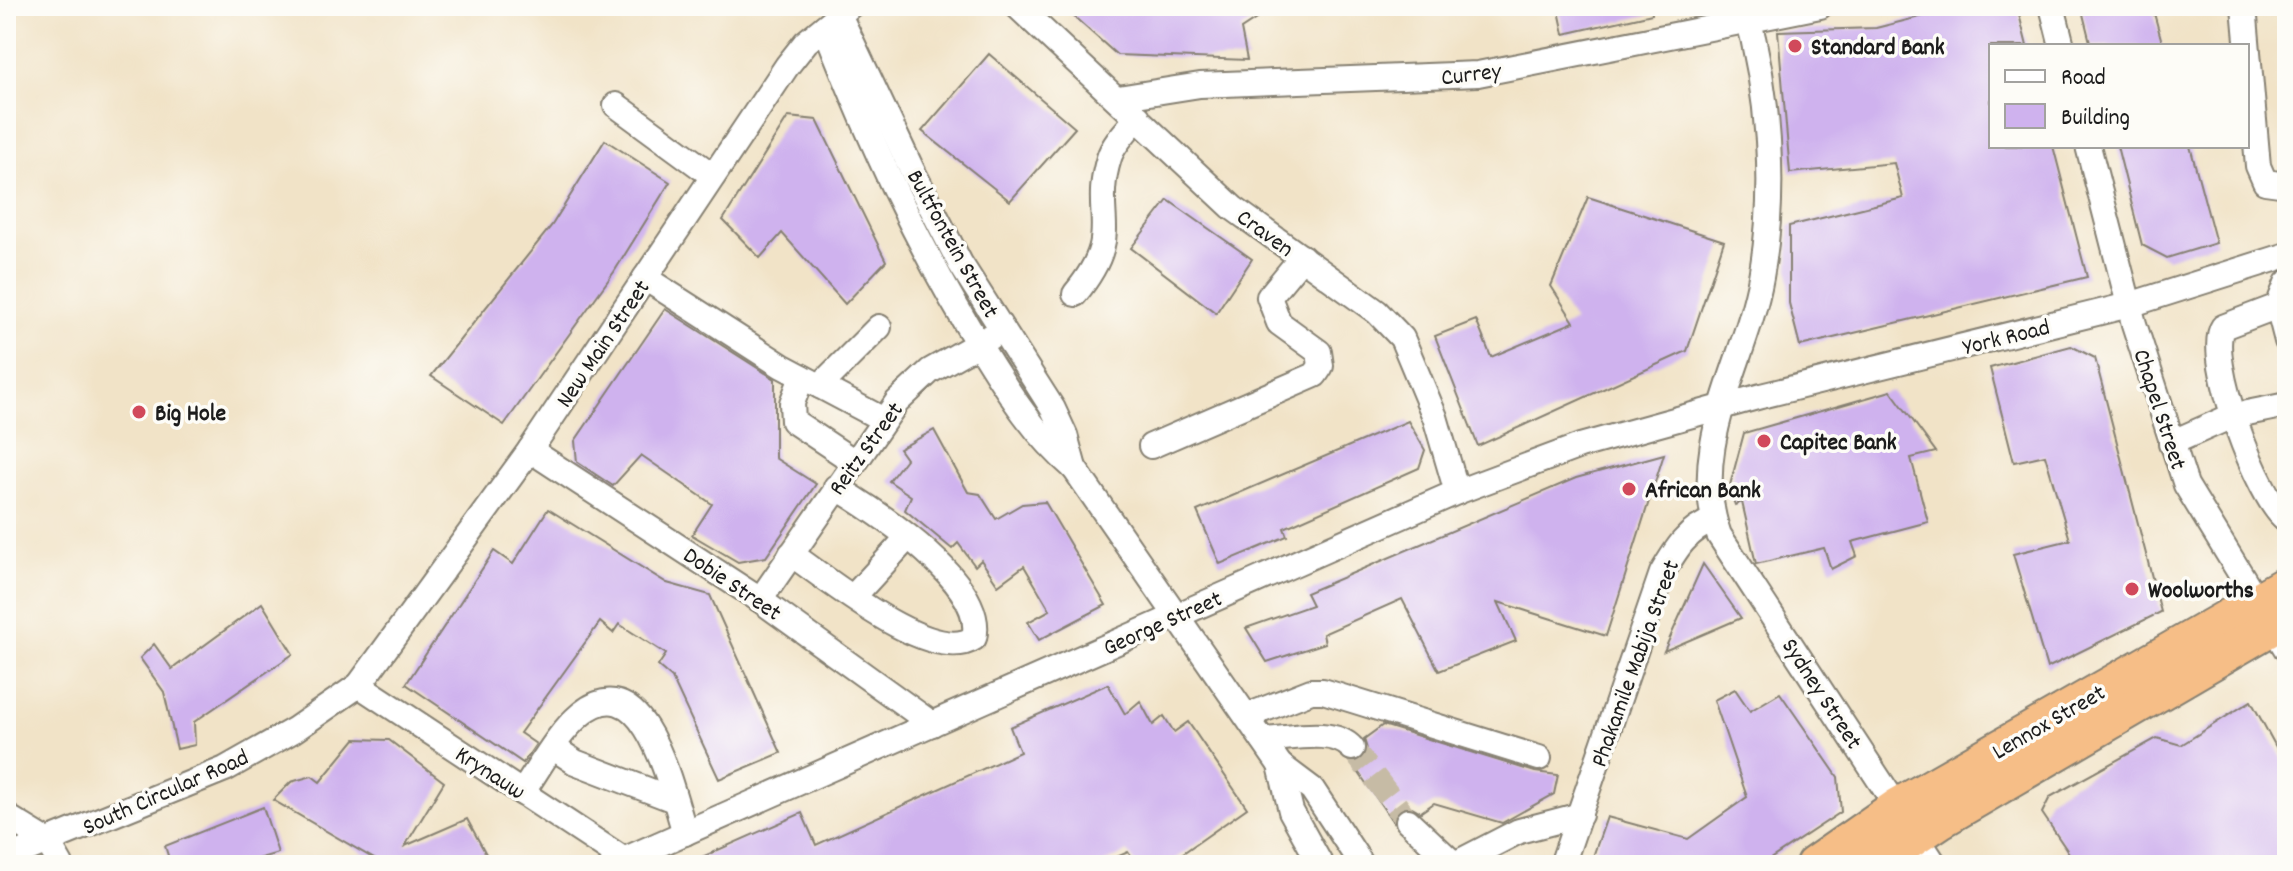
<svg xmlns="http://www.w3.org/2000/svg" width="2293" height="871" viewBox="0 0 2293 871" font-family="Dekko,sans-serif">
	<rect width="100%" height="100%" fill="#fdfcf7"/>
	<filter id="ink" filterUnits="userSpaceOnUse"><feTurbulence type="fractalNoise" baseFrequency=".0125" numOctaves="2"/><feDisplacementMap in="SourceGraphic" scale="16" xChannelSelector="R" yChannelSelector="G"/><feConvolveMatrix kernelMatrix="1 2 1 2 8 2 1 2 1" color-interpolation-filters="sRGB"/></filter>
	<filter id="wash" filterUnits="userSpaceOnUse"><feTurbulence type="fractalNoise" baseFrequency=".006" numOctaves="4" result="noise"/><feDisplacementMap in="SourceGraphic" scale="32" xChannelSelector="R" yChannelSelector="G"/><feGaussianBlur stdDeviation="1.8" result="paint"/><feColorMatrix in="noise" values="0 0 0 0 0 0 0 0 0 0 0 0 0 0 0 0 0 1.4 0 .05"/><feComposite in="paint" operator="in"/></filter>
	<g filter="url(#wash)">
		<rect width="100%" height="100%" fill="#f1e3c7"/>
		<g id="blocks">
			<g fill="#cfb2ee">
				<polygon points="1062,6 1276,6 1241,29 1247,60 1117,55"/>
				<polygon points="1558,6 1651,6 1652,14 1564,34"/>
				<polygon points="1963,6 2017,6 2027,46 1991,46 1991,146 2053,146 2087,277 1800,346 1789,303 1789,226 1903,198 1894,163 1790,173 1778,31 1876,28"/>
				<polygon points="2081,6 2152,6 2163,46 2091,46"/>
				<polygon points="989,54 1075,128 1010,201 922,131"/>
				<polygon points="788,117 817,120 886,261 845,304 782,233 760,258 723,220"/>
				<polygon points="605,140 670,182 614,272 504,425 431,376 552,225"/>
				<polygon points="2117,146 2190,146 2216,243 2167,258 2142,245"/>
				<polygon points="1588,197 1724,241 1687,351 1478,446 1435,336 1476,320 1491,357 1574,322 1551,286"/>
				<polygon points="1168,200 1252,259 1216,313 1131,248"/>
				<polygon points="665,309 775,379 775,458 816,484 766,557 738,562 692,535 712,504 641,455 613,486 577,462 575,441"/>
				<polygon points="2071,346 2095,358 2161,612 2047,668 2013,554 2070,540 2045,455 2014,462 1990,368"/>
				<polygon points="1891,391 1936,452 1911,458 1928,522 1852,542 1857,556 1831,569 1824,548 1756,564 1742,502 1735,505 1729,489 1744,433"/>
				<polygon points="1408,421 1425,450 1419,468 1284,528 1287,536 1220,564 1197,511"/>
				<polygon points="934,430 968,492 980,494 996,519 1022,504 1045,502 1106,605 1039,640 1028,622 1050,610 1024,566 998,585 981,560 975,566 958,543 952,549 905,510 911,496 889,481 906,459 899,449"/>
				<polygon points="1664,454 1606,636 1498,602 1516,641 1439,671 1402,599 1323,634 1325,643 1267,662 1246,628 1312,605 1306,593 1576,478"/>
				<polygon points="548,509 667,583 710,595 781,753 719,779 672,678 658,666 666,654 619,624 613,633 600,622 520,733 536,744 523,763 406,684 494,551 513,564"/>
				<polygon points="1703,564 1741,618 1664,651"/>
				<polygon points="262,603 293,654 194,722 195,745 177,749 164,692 140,658 154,644 172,669"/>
				<polygon points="1108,684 1125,714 1140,701 1153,725 1164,716 1174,732 1188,722 1247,808 1166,865 1137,865 1128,852 1099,865 684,865 802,813 816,845 1020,752 1010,727"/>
				<polygon points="1735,689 1750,711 1780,693 1838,777 1841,812 1761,865 1590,865 1607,817 1688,839 1747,797 1714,700"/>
				<polygon points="2251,701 2287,767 2287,865 2077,865 2042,813 2050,797 2157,738 2181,745"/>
				<polygon points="1383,725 1535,772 1558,775 1554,794 1502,823 1434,803 1421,812 1412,807 1403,807 1397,811 1393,822 1352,763 1364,757 1367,749 1364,739"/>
				<polygon points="355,739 389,740 444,782 405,846 467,819 492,865 361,865 374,859 273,800 291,782 312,776 320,782"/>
				<polygon points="263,807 278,853 236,865 171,865 165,846"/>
			</g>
		</g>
	</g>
	<g filter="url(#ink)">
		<use href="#blocks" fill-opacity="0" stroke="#868072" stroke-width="2"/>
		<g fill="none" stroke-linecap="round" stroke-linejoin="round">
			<polyline stroke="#c6bba5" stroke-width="24" stroke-dasharray="24 12" stroke-linecap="butt" points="1352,748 1408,821"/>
			<g stroke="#868072" stroke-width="28">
				<g id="minor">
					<polyline points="835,6 913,172 960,263 1053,409 1065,435 1074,468"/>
					<polyline points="1017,6 1233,208 1377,312 1402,338 1435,417 1457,492"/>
					<path d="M1745,6C1769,92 1777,189 1761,277C1746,362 1687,447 1719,535L1935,865"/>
					<polyline points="2052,6 2062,46"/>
					<polyline points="2244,6 2258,166 2265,182 2287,185"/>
					<path d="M825,27C870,141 919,250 984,353C1010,395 1036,436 1074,468L1280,765L1312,789L1362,865"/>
					<polyline points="1118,98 1200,85 1478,74 1820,6"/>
					<polyline points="616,105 713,176"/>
					<polyline points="2088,146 2134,324 2186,485 2287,650"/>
					<polyline points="645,278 782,366 884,420"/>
					<polyline points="2287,283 2278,306 2287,341"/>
					<path d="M1075,294C1126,232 1090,219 1109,158C1113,144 1128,129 1138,117"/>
					<path d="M2278,306L2223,327C2204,355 2259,502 2287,520"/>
					<polyline points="802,377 792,403 793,421 853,461"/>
					<polyline points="820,386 879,327"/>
					<polyline points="2171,443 2232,416 2287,405"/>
					<polyline points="1151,446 1315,375 1321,366 1319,352 1279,323 1269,297 1302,257"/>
					<polyline points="530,450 760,600 932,724"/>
					<path d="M791,554C828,579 932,666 974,638C988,583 877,512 836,487"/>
					<polyline points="854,596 908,537"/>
					<polyline points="760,600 897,402 930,371 990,337"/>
					<polyline points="359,685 632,865"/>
					<polyline points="1247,716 1311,691 1323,691 1539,758"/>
					<path d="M1263,740C1289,739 1333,727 1352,748"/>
					<polyline points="554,748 575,762 674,800"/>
					<polyline points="1280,765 1291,811 1321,865"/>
					<path d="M522,793C540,767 557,734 581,714C646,660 673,797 685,833"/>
					<polyline points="6,816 47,841 61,865"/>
					<polyline points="1408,821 1454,864"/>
					<polyline points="6,858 225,769 294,730 359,685 530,450 787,66 806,42 850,6"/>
					<polyline points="612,865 1457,492 1580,446 1761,396 2129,305 2287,255"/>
					<polyline points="1453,865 1519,831 1580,815"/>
					<path d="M1562,865L1662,573C1676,549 1687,530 1714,520"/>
				</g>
			</g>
			<g stroke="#868072" stroke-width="40">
				<g id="highway">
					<polyline points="1814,865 1897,807 2287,584"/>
					<polyline points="1873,865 1939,821 2287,618"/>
				</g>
			</g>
			<use href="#minor" stroke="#fff" stroke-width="24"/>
			<use href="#highway" stroke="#f6be87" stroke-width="36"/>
		</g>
	</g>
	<g fill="#d1495b" stroke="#fdfcf7" stroke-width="3">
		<circle cx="1795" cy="46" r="8"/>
		<circle cx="139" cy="412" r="8"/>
		<circle cx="1764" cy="441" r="8"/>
		<circle cx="1629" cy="489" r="8"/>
		<circle cx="2132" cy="589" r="8"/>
	</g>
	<g text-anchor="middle" stroke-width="7" stroke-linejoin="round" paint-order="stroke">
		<g font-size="24" font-weight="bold" fill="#1c1c1c" stroke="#fdfcf7" text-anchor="start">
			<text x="1811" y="54">Standard Bank</text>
			<text x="155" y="420">Big Hole</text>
			<text x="1780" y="449">Capitec Bank</text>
			<text x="1645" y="497">African Bank</text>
			<text x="2148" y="597">Woolworths</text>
		</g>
		<g font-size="24" fill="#1c1c1c" stroke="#fdfcf7">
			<text transform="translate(1471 73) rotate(-7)" y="8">Currey</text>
			<text transform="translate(1266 232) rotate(36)" y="8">Craven</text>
			<text transform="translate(954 243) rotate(61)" y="8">Bultfontein Street</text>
			<text transform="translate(2006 336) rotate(-14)" y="8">York Road</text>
			<text transform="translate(602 343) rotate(-56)" y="8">New Main Street</text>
			<text transform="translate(2161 409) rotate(72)" y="8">Chapel Street</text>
			<text transform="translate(865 448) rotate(-54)" y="8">Reitz Street</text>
			<text transform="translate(733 583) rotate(34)" y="8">Dobie Street</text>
			<text transform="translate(1162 622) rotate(-24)" y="8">George Street</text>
			<text transform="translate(1634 663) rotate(-70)" y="8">Phakamile Mabija Street</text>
			<text transform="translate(1823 693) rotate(57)" y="8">Sydney Street</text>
			<text transform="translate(2048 721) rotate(-30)" y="8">Lennox Street</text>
			<text transform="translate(491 772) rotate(33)" y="8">Krynauw</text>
			<text transform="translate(165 791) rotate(-24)" y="8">South Circular Road</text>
		</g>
	</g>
	<rect width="2293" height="871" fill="none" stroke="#fdfcf7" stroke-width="32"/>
	<rect x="1989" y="44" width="260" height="104" fill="#fdfcf7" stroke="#a3a29f" stroke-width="2"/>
	<rect x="2005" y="70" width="40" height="12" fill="#ffffff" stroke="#a3a29f" stroke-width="2"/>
	<text x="2061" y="84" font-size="24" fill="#1c1c1c">Road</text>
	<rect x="2005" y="104" width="40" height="24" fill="#cfb2ee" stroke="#a3a29f" stroke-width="2"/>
	<text x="2061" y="124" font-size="24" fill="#1c1c1c">Building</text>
</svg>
